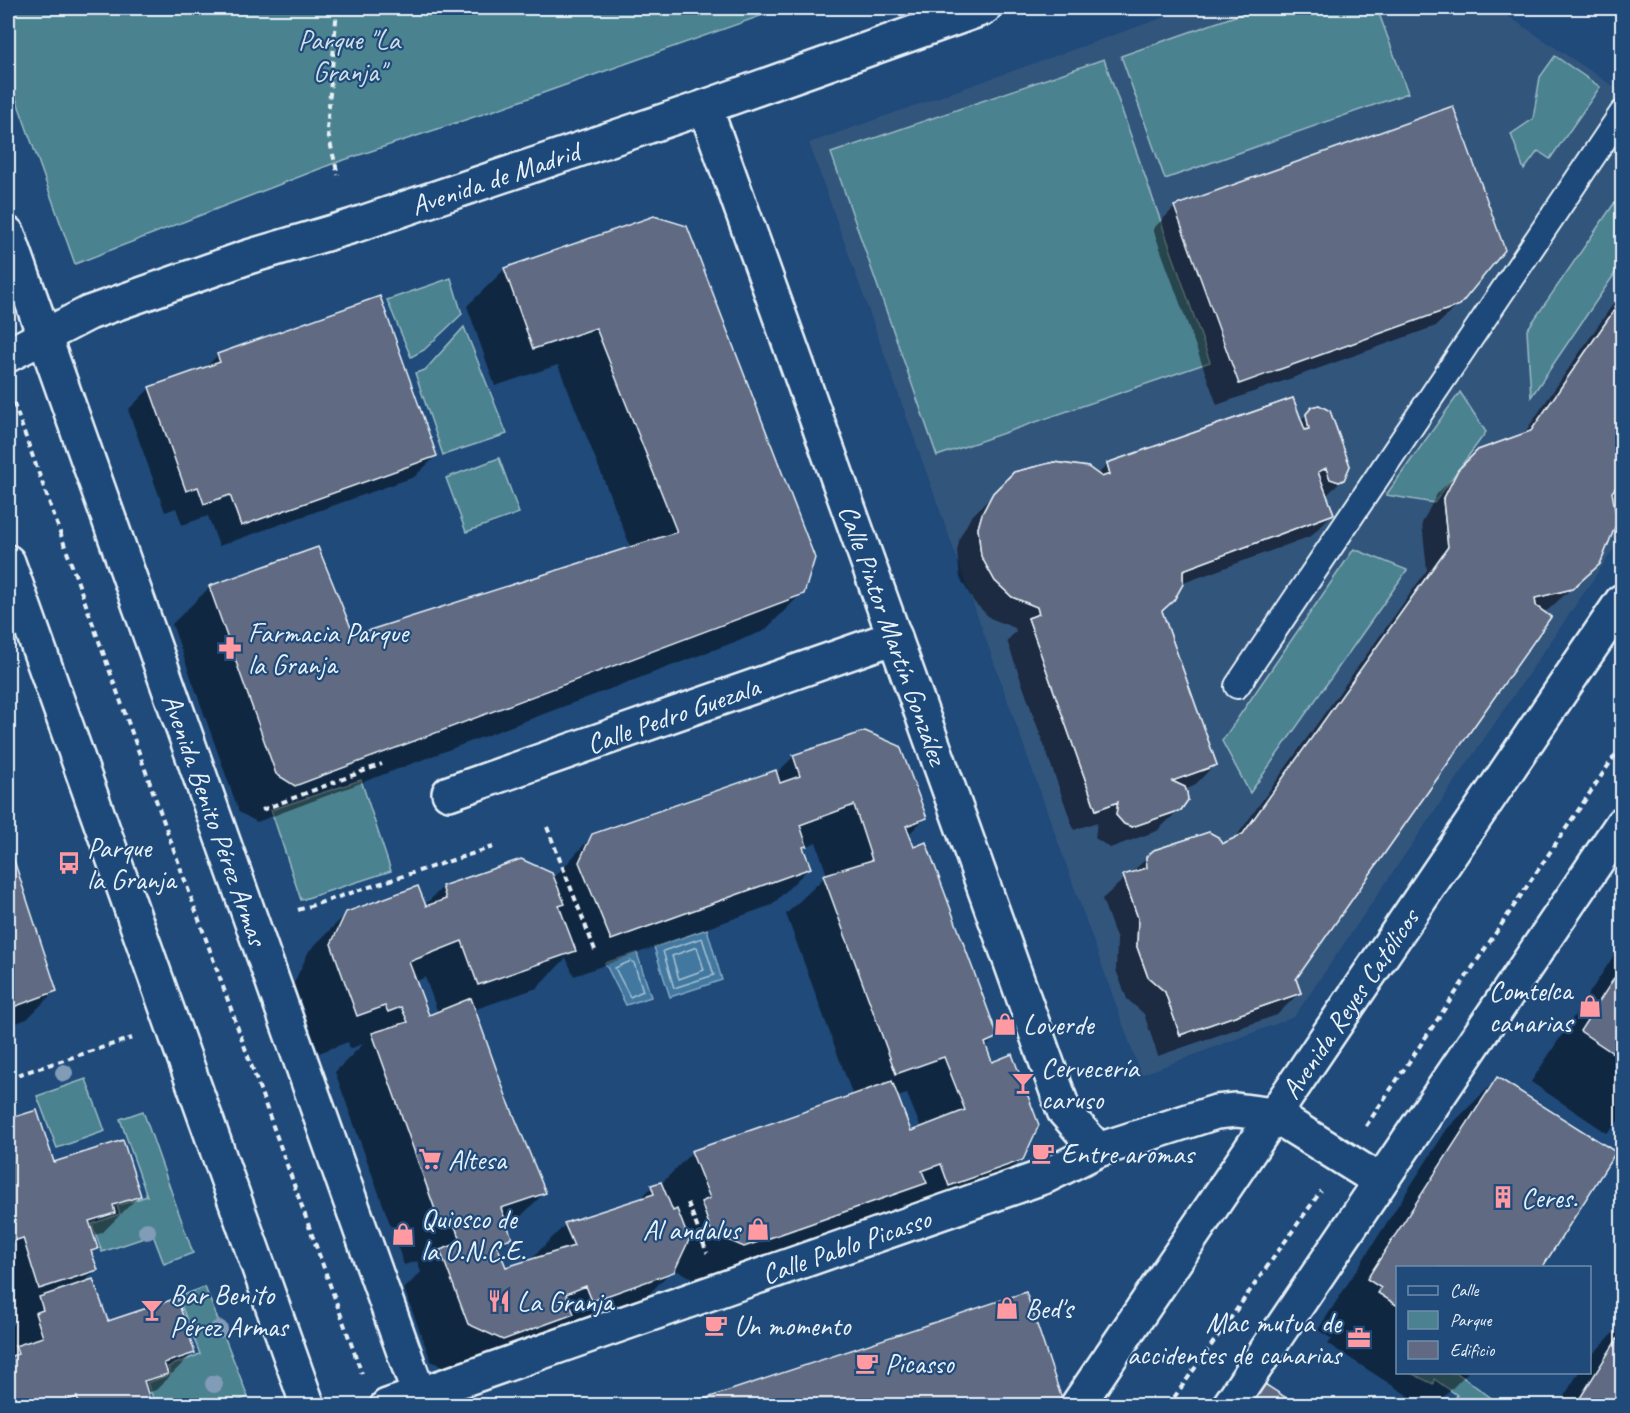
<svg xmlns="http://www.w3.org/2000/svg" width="1630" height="1413" viewBox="0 0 1630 1413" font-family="Caveat,sans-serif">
	<rect width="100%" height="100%" fill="#1f4a7a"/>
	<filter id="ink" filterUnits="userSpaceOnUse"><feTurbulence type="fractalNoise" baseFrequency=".0167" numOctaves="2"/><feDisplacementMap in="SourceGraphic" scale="12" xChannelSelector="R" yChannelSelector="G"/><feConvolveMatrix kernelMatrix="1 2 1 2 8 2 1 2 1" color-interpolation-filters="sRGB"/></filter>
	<g filter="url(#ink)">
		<path fill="#33547c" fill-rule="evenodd" d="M1190,8H1258L1122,56L1408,93L1377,8H1496L1622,92V192L1527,330L1531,396L1622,263V299L1531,431L1478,450L1458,470L1448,547L1165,992L1180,1035L1300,994L1296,979L1551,618L1536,606L1535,598L1572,589L1600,564L1617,522L1612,492L1616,487L1622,491V537L1294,1017L1141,1075L809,143ZM1540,77L1551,159H1550L1538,150L1533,119ZM1453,106L1505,251L1460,305L1239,384L1174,206ZM1460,392L1486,432L1458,470L1387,495ZM1293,398L1305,430L1309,429L1306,414L1312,407L1319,405L1330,411L1350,466L1344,480L1339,482L1330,479L1326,468L1318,472L1334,514L1183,570V584L1174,600L1162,611L1217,765L1172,781L1184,787L1187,793L1188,800L1181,810L1132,827L1124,824L1116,816L1118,802L1096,809L1028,618L1039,614L1037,607L1012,597L978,528L982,514L993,493L1014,472L1054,462L1088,467L1102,477L1110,474L1107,463ZM1406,570L1250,793L1222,742Z"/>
		<g fill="#4c8290" stroke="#9abac4" stroke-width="1.5">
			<polygon points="8,8 783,8 495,110 332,164 75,264 8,76"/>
			<polygon points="1258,8 1377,8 1408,93 1165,179 1121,56"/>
			<polygon points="1555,56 1600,87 1550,159 1538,151 1524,170 1511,134 1533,119 1540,77"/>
			<polygon points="1104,59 1210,362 937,456 831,153"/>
			<polygon points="1622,192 1622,263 1531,397 1527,330"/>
			<polygon points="451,278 462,314 424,350 411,357 387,300"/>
			<polygon points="464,327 507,434 443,455 415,373 425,370"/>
			<polygon points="1460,392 1486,432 1434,503 1386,495"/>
			<polygon points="499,458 519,513 466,532 446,478"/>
			<polygon points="1354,549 1407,570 1250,793 1222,741"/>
			<polygon points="361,780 391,871 301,900 271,810"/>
			<polygon points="86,1079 105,1131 57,1148 37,1096"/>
			<polygon points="143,1111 193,1253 164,1264 153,1235 102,1252 92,1224 120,1214 117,1206 147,1196 120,1119"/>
			<polygon points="205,1287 248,1397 225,1405 156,1405 147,1383 171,1374 168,1367 200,1354 178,1297"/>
			<polygon points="1411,1373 1457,1373 1501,1405 1461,1405 1455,1399 1457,1395 1434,1379 1433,1384"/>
		</g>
		<g fill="#42789f" stroke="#84a8c3" stroke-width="1.5">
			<polygon points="707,929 722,980 670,997 654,947"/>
			<polygon points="637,953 651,997 626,1005 605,963"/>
		</g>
		<g fill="#0007" fill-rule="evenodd">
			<polygon points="1175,207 1459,304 1436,326 1217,405 1153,229"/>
			<polygon points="654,218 802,593 764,631 257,822 239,812 172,624 210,587 353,637 631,548 558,365 495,386 467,306 505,269"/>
			<polygon points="1622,291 1622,501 1614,510 1616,522 1599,563 1548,610 1541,612 1295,979 1299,993 1277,1015 1158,1056 1144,1014 1127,999 1116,970 1117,940 1102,899 1155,851 1221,846 1234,840 1427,570 1422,523 1437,494 1479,451 1523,435"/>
			<polygon points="218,355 436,456 414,477 219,546 208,516 182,525 176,508 165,512 128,410 150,388 205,368"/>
			<polygon points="1313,408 1343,479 1326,496 1332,514 1311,536 1181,584 1161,612 1215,764 1194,786 1184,790 1180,809 1157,831 1110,848 1095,838 1097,822 1074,830 1007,641 1016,631 1015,628 990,618 974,602 960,578 957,551 960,537 971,517 1015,473 1097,475 1108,464 1300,421"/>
			<path d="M794,756L925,818L908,835L996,1037L985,1048L1022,1159L984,1197L912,1222L904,1203L888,1220L706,1284L673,1269L635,1309L464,1377L431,1361L404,1289L421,1272L417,1261L404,1265L397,1245L394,1247L390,1239L394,1235L335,1072L364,1043L350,1049L348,1042L319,1053L294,983L309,951L347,913L424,906L442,888L521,860L553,879L593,835L776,774ZM816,842L827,875L786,914L853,1096L691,1153L661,1184L652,1187L638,1201L565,1225L528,1262L505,1269L498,1250L510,1238L507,1230L544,1193L473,1010L537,988L566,958L574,976L772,905L809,868L802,849ZM425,977L438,1013L428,1017L415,982ZM907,1094L921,1128L910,1132L897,1097Z"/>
			<polygon points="8,846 55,991 27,1019 8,1026"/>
			<polygon points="1622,943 1622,1117 1607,1133 1531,1082"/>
			<polygon points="1497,1079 1398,1268 1398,1372 1468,1372 1435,1406 1424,1406 1328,1344 1332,1339 1318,1330 1447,1129"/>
			<polygon points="36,1111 53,1164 140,1195 102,1233 92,1236 96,1248 91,1254 96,1270 82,1284 107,1323 194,1352 156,1390 147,1393 151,1406 8,1406 8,1330 17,1320 8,1323 8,1120"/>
			<polygon points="1622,1324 1622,1406 1558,1406 1579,1372 1590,1372 1590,1357"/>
			<polygon points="1061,1399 1054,1406 688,1406"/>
		</g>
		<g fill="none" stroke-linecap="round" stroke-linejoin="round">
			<g stroke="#a6c1d4" stroke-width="1.5">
				<polygon points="702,938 714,975 674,988 663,951"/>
				<polygon points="697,947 704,970 679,979 672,956"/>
				<polygon points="631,961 634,963 643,991 630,997 615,968"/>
			</g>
		</g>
		<g fill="#616a82" stroke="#e8f1f8" stroke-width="1.5" fill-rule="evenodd">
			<polygon points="1453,106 1505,250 1460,305 1239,384 1174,206"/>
			<polygon points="654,216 687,226 815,558 804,594 295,786 276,774 209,586 318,547 354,635 677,532 596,328 533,349 504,268"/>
			<polygon points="380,296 437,456 241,526 230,495 204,504 198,487 186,491 149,387 220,362 217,354"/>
			<path d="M1622,299V491L1616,487L1612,492L1617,522L1600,564L1572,589L1535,598L1536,606L1551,617L1296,979L1301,993L1180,1035L1165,992L1148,977L1137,947L1138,918L1123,875L1147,868L1146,857L1154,850L1209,832L1218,837L1222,844L1243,834L1448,547L1443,500L1458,470L1478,450L1531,431ZM1542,455L1562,458L1581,469L1595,485L1604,505L1605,526L1599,547L1587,564L1569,577L1548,583L1526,582L1506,573L1491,560L1481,541L1477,521L1479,501L1489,482L1503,467L1521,458ZM1220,876L1235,879L1260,892L1276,915L1281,943L1274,970L1264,984L1251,994L1220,1004L1203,1003L1174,987L1162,974L1153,943L1160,911L1169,897L1193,881Z"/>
			<polygon points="1622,299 1622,491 1616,487 1612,492 1617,522 1600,564 1572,589 1535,598 1536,606 1551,617 1296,979 1301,993 1180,1035 1165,992 1148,977 1137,947 1138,918 1123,875 1147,868 1146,857 1154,850 1209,832 1218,837 1222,844 1243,834 1448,547 1443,500 1458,470 1478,450 1531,431"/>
			<path d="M1293,398L1305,430L1309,429L1306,414L1312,407L1319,405L1330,411L1350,466L1344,480L1339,482L1330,479L1326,468L1318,472L1334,514L1183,570V584L1174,600L1162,611L1217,765L1172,781L1185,787L1187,793L1188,800L1181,810L1132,827L1124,824L1116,815L1118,802L1096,810L1028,618L1039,614L1037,607L1012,597L995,581L981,556L978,528L982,514L993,493L1014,472L1054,462L1088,467L1102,477L1110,474L1107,463ZM1058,476L1073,478L1101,492L1119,518L1122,533L1121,551L1116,567L1107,582L1093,593L1077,600L1060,603L1042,601L1027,594L1013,583L1003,569L997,553L995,535L998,520L1014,494L1042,478Z"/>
			<polygon points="1293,398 1305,430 1309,429 1306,414 1312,407 1319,405 1330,411 1350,466 1344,480 1339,482 1330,479 1326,468 1318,472 1334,514 1183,570 1183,584 1174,600 1162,611 1217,765 1172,781 1185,787 1187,793 1188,800 1181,810 1132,827 1124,824 1116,815 1118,802 1096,810 1028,618 1039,614 1037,607 1012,597 995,581 981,556 978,528 982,514 993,493 1014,472 1054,462 1088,467 1102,477 1110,474 1107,463"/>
			<polygon points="865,731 900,746 927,818 906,826 914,847 926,842 998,1037 985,1043 992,1062 1012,1054 1039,1125 1023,1160 949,1186 941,1164 922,1171 927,1183 744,1247 712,1233 701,1202 710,1198 691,1151 892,1081 911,1131 965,1110 944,1057 896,1074 823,875 872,860 854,805 800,825 807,846 803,847 811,868 611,940 579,862 592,834 776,770 780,783 800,776 793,755"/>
			<polygon points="8,842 57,991 8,1009"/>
			<polygon points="521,859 552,873 565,904 559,906 576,951 478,985 462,941 409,962 429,1015 471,998 506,1096 546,1193 501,1208 512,1238 496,1243 506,1267 574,1246 564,1223 654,1194 651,1185 661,1182 673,1211 677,1209 689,1240 674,1272 592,1301 586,1286 566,1294 574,1314 503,1340 468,1324 440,1250 462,1242 454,1225 442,1229 372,1033 408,1022 401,1007 388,1012 385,1006 357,1016 331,944 346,912 418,886 426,906 446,899 442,886"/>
			<polygon points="1622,966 1622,1059 1580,1031"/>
			<polygon points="1497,1077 1616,1152 1542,1268 1398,1268 1398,1306 1378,1293 1381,1288 1367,1279"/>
			<polygon points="37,1110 54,1162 123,1140 141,1196 113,1205 115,1213 89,1221 98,1249 91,1251 98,1270 39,1289 23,1238 8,1243 8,1119"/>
			<polygon points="405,1227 410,1237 401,1241 396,1230"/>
			<polygon points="93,1279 108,1321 177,1298 195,1353 164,1363 168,1374 144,1381 152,1406 80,1406 77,1397 50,1406 15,1406 8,1384 8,1357 18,1354 15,1346 43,1337 35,1313 43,1310 39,1297"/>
			<polygon points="1026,1292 1062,1399 1044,1406 683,1406"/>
			<polygon points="1622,1331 1622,1406 1575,1406"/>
			<polygon points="1260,1381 1299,1406 1244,1406"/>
		</g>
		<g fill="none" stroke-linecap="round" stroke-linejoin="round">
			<g stroke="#e8f1f8" stroke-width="28">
				<polyline id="service" points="1237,686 1622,113"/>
			</g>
			<g stroke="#e8f1f8" stroke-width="38">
				<g id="minor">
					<path id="s1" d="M705,107L1064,1111L1098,1150"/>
					<path id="s2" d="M8,355L89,313L248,257L353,226L705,107L984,8"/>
					<path id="s3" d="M449,793L895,637"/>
					<path id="s4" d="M387,1406L1046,1176L1098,1150L1216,1112L1236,1110L1274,1115L1380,1181"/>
				</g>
			</g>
			<g stroke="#e8f1f8" stroke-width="38">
				<g id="tertiary">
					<path id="s5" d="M8,234L423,1406"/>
					<polyline points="8,562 308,1406"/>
				</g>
			</g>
			<g stroke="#e8f1f8" stroke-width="38">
				<g id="secondary">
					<path id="s6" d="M1077,1406L1622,601"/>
					<polyline points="1229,1406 1622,824"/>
				</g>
			</g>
			<g stroke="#e8f1f8" stroke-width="4" stroke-dasharray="6 4.5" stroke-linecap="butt">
				<polyline points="337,8 327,130 338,175"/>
				<polyline points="10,393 362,1374"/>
				<polyline points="262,810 382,764"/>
				<polyline points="547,827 595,950"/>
				<polyline points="298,910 493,847"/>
				<polyline points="8,1078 132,1038"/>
				<polyline points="1366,1126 1622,745"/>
				<polyline points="688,1203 707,1253"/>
				<polyline points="1168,1406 1321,1191"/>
			</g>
			<use href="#service" stroke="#1f4a7a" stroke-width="24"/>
			<use href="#minor" stroke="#1f4a7a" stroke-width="33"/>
			<use href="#tertiary" stroke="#1f4a7a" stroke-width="33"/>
			<use href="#secondary" stroke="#1f4a7a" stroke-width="33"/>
		</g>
		<g fill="#819cb6">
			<circle cx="64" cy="1073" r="9"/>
			<circle cx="147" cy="1231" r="9"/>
			<circle cx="219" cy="1329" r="9"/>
			<circle cx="214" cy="1384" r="9"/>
		</g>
	</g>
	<defs>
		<g id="pharmacy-bare" transform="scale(1.8)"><path d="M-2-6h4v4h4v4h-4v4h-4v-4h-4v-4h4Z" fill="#ff9aa2" stroke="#1f4a7a" stroke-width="2.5" paint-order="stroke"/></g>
		<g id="bus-bare" transform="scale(1.8)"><path d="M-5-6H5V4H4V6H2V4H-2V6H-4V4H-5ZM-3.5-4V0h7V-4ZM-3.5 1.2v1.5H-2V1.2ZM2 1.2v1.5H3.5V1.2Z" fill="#ff9aa2" stroke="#1f4a7a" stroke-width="2.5" paint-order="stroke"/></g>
		<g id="shop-bare" transform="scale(1.8)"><path d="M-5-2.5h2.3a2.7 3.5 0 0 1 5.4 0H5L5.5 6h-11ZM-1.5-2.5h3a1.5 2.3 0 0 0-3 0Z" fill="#ff9aa2" stroke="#1f4a7a" stroke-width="2.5" paint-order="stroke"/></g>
		<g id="bar-bare" transform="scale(1.8)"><path d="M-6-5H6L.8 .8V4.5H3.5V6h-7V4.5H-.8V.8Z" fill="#ff9aa2" stroke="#1f4a7a" stroke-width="2.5" paint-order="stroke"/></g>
		<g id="cafe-bare" transform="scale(1.8)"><path d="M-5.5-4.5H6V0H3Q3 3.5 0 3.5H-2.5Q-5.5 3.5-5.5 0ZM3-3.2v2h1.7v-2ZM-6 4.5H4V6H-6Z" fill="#ff9aa2" stroke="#1f4a7a" stroke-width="2.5" paint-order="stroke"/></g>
		<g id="supermarket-bare" transform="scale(1.8)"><path d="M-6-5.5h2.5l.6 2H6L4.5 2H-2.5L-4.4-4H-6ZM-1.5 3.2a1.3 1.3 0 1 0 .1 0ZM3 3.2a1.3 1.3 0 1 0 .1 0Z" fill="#ff9aa2" stroke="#1f4a7a" stroke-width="2.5" paint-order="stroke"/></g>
		<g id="building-bare" transform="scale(1.8)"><path d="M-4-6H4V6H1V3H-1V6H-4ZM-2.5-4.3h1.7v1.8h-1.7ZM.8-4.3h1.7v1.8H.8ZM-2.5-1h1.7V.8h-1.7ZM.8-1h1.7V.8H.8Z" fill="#ff9aa2" stroke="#1f4a7a" stroke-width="2.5" paint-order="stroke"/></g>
		<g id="restaurant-bare" transform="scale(1.8)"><path d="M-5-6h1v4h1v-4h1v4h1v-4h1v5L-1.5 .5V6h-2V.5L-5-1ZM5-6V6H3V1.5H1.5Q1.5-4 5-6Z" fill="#ff9aa2" stroke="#1f4a7a" stroke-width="2.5" paint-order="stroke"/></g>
		<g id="office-bare" transform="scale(1.8)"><path d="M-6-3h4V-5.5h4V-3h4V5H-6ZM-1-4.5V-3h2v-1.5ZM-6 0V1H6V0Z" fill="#ff9aa2" stroke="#1f4a7a" stroke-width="2.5" paint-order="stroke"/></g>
	</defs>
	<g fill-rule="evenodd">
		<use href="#pharmacy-bare" x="230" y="648"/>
		<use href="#bus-bare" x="69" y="863"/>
		<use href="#shop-bare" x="1590" y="1006"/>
		<use href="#shop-bare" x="1005" y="1024"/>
		<use href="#bar-bare" x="1023" y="1083"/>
		<use href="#cafe-bare" x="1043" y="1153"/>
		<use href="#supermarket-bare" x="430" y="1159"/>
		<use href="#building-bare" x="1503" y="1197"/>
		<use href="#shop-bare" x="758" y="1229"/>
		<use href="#shop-bare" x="403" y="1234"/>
		<use href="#restaurant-bare" x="499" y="1301"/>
		<use href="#shop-bare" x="1007" y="1308"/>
		<use href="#bar-bare" x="152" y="1310"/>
		<use href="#cafe-bare" x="716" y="1325"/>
		<use href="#office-bare" x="1359" y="1338"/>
		<use href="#cafe-bare" x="867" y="1363"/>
	</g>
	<g text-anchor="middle" stroke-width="4.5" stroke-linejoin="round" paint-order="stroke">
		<g font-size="28" fill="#d1e0e8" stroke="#1f4a7a">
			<text x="349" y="49">Parque "La<tspan x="349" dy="32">Granja"</tspan></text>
		</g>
		<g font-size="28" fill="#e8f1f8" stroke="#1f4a7a">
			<text dy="10" stroke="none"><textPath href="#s2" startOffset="519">Avenida de Madrid</textPath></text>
			<text dy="10" stroke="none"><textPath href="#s1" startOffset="560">Calle Pintor Martín González</textPath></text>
			<text dy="10" stroke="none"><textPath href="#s3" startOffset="237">Calle Pedro Guezala</textPath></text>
			<text dy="10" stroke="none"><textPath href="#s5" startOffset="621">Avenida Benito Pérez Armas</textPath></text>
			<text dy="10" stroke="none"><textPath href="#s6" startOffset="486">Avenida Reyes Católicos</textPath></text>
			<text dy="10" stroke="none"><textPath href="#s4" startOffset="486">Calle Pablo Picasso</textPath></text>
		</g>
		<g font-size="28" fill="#e8f1f8" stroke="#1f4a7a" text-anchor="start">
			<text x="248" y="642">Farmacia Parque<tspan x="248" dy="32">la Granja</tspan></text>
			<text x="87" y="857">Parque<tspan x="87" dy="32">la Granja</tspan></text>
			<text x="1572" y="1000" text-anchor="end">Comtelca<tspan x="1572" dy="32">canarias</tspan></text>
			<text x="1023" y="1034">Loverde</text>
			<text x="1041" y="1077">Cervecería<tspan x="1041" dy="32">caruso</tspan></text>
			<text x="1061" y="1163">Entre aromas</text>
			<text x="448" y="1169">Altesa</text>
			<text x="1521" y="1207">Ceres.</text>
			<text x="421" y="1228">Quiosco de<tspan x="421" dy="32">la O.N.C.E.</tspan></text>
			<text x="740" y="1239" text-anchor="end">Al andalus</text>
			<text x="170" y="1304">Bar Benito<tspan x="170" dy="32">Pérez Armas</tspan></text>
			<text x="517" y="1311">La Granja</text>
			<text x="1025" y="1318">Bed's</text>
			<text x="1341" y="1332" text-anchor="end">Mac mutua de<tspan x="1341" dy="32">accidentes de canarias</tspan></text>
			<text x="734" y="1335">Un momento</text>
			<text x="885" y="1373">Picasso</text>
		</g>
	</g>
	<rect width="1630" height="1413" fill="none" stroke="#1f4a7a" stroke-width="30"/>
	<rect x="15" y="15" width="1600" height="1383" fill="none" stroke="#e8f1f8" stroke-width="2" filter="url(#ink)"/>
	<rect x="1396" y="1266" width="195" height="108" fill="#1f4a7a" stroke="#6f8dac" stroke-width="1.5"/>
	<rect x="1408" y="1286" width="30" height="9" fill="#1f4a7a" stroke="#6f8dac" stroke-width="1.5"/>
	<text x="1450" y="1296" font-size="18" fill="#e8f1f8">Calle</text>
	<rect x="1408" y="1311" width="30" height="18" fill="#4c8290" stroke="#6f8dac" stroke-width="1.5"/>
	<text x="1450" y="1326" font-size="18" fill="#e8f1f8">Parque</text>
	<rect x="1408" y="1341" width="30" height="18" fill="#616a82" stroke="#6f8dac" stroke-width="1.5"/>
	<text x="1450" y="1356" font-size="18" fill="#e8f1f8">Edificio</text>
</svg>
